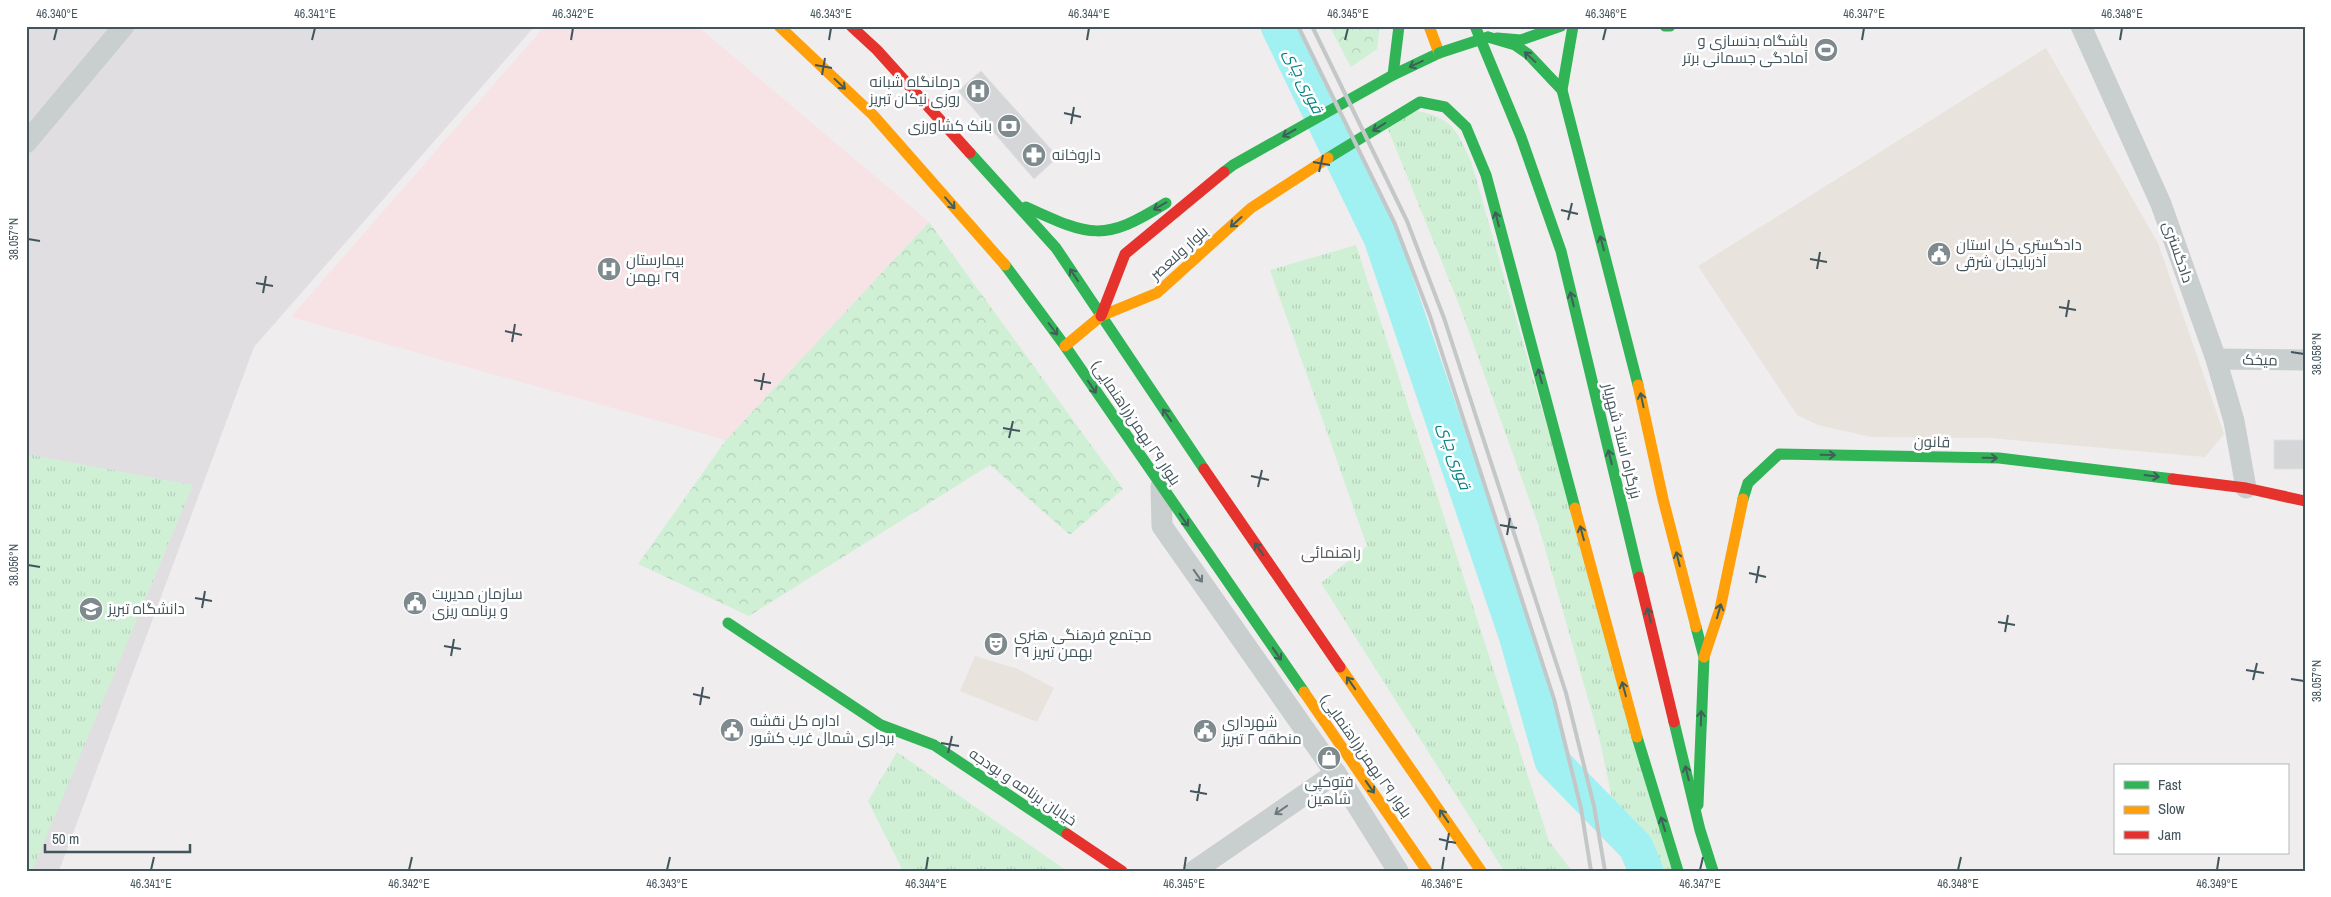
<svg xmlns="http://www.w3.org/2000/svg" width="2331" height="897" viewBox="0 0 2331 897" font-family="'Archivo Narrow',Cairo,sans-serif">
	<defs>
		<pattern id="grass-tufts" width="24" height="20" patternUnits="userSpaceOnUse" patternTransform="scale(1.25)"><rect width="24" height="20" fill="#d0f0d6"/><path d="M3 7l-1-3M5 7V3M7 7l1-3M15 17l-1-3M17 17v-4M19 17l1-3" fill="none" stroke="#b4d0ba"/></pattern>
		<pattern id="forest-crowns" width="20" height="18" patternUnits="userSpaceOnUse" patternTransform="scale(1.25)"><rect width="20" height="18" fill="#d0f0d6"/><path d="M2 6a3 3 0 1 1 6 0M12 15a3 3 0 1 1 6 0" fill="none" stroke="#b4d0ba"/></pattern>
	</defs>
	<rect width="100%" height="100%" fill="#efedee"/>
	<g fill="#e9e3dd">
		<polygon points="2046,48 2158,243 2224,434 2205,457 1990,438 1871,437 1818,425 1797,415 1698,266"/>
		<polygon points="975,656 1018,669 1054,688 1037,722 960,691"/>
	</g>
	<polygon fill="#e0dee0" points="26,26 535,26 254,347 59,871 26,871"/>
	<polygon fill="#f7e2e5" points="545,26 697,26 929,222 726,440 291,317"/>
	<g fill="url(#grass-tufts)">
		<path d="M1417,111C1453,118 1456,130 1471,161L1674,871H1627L1600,741L1538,524L1460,307L1386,124Z"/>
		<polygon points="1356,245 1549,841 1572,871 1504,871 1321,583 1367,546 1270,270"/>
		<polygon points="26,454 193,485 32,871 26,871"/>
		<polygon points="897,752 1067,871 903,871 868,801"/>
	</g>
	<g fill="url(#forest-crowns)">
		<polygon points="1329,26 1380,26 1377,49 1351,67"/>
		<polygon points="929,222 1123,489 1070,535 990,465 749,616 638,564 726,440"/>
	</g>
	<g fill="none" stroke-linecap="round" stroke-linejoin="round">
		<polyline stroke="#a1f0f2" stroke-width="35" points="1278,26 1381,238 1516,635 1552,761 1636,847 1646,871"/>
	</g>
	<g fill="#d5d6d8" stroke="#e0dfe1">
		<polygon points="981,71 1058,157 1034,179 958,91"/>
		<rect x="2274" y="440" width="31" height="29"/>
	</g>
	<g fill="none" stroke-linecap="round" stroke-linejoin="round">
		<g stroke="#c9cecf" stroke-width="21">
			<polyline points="2081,26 2161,204 2216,359 2234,421 2246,488"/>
			<polyline points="26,143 124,26"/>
			<polyline points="2216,359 2305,360"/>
			<polyline points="1161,486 1162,526 1348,791 1398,871"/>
			<polyline points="1194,871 1336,773"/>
		</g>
		<g stroke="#30b455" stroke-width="11">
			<polyline points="1475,26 1521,137 1561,251 1639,577"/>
			<polyline points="1573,26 1562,90 1638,385"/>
			<polyline points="1665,26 1670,26"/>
			<polyline points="1488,37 1515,45 1528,54 1562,90"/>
			<polyline points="1497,38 1521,40 1561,26"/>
			<polyline points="1393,75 1399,26"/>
			<polyline points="970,153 1056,248 1204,469"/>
			<polyline points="1328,158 1420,102 1445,107 1466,127 1486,175 1575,508"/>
			<polyline points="1224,172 1233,165 1393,75 1439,53"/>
			<path d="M1026,207C1091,237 1104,242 1166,203"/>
			<polyline points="1005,265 1065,346 1304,692"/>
			<polyline points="1743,499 1748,483 1779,454 1999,458 2173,479"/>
			<polyline points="728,623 881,725 934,745 1067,834"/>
			<polyline points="1696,627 1704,657 1698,805"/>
			<polyline points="1674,722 1700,830 1713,871"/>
			<polyline points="1637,737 1678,871"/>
		</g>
		<g stroke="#ff9f0a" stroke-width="11">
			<polyline points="779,26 873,115 1005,265"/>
			<polyline points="1429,26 1439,53"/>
			<polyline points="1065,346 1101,316 1157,293 1251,208 1328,158"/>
			<polyline points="1638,385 1663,499 1696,627"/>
			<polyline points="1575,508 1637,737"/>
			<polyline points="1704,657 1720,609 1743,499"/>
			<polyline points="1340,667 1481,871"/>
			<polyline points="1304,692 1427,871"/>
		</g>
		<g stroke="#e5322d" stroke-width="11">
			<polyline points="851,26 877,50 970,153"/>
			<polyline points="1101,316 1125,254 1224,172"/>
			<polyline points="1204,469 1340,667"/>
			<polyline points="2173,479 2246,488 2305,501"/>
			<polyline points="1639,577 1674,722"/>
			<polyline points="1067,834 1122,871"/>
		</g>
		<g stroke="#c4c7c8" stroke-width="4">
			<polyline points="1298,26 1395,224 1430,316 1554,699 1581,808 1591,871"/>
			<polyline points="1312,26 1407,221 1444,318 1566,693 1594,806 1605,871"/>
		</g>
		<polyline stroke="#30b455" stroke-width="11" points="1439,53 1488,37"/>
	</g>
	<defs><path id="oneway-shaft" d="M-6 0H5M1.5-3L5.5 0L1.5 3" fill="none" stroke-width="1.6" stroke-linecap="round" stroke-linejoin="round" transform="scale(1.25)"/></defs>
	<g stroke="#415e5b">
		<use href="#oneway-shaft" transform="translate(1530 57) rotate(-137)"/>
		<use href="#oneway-shaft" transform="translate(1416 64) rotate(155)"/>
		<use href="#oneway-shaft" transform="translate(840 84) rotate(43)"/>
		<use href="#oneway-shaft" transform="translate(1379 127) rotate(148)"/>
		<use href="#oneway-shaft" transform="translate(1289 133) rotate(151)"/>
		<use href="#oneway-shaft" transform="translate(950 203) rotate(49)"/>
		<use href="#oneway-shaft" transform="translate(1160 206) rotate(150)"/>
		<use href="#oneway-shaft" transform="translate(1497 219) rotate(-105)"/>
		<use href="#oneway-shaft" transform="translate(1236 222) rotate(138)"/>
		<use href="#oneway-shaft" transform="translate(1602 243) rotate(-105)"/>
		<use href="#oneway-shaft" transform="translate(1074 275) rotate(-124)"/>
		<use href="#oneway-shaft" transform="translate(1572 299) rotate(-104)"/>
		<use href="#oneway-shaft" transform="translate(1053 329) rotate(53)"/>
		<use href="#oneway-shaft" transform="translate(1540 376) rotate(-105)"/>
		<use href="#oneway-shaft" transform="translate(1092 387) rotate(56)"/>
		<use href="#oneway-shaft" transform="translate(1642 400) rotate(-102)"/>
		<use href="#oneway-shaft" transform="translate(1167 415) rotate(-125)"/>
		<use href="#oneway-shaft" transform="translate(1828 455) rotate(1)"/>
		<use href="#oneway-shaft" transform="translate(1610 457) rotate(-104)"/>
		<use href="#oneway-shaft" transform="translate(1990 458) rotate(1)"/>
		<use href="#oneway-shaft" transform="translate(2152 476) rotate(7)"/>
		<use href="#oneway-shaft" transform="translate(1184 520) rotate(55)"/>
		<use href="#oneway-shaft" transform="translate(1582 533) rotate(-105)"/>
		<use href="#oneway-shaft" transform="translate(1259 549) rotate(-125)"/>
		<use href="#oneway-shaft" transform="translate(1678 559) rotate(-104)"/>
		<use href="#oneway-shaft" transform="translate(1719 611) rotate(-74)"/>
		<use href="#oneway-shaft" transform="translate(1649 615) rotate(-104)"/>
		<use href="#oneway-shaft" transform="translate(1277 654) rotate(55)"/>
		<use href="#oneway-shaft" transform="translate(1351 683) rotate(-125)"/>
		<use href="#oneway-shaft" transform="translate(1624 689) rotate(-105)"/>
		<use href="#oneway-shaft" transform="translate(1701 718) rotate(-88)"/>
		<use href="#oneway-shaft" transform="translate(1687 773) rotate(-104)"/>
		<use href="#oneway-shaft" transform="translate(1370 787) rotate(55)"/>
		<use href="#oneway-shaft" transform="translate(1444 816) rotate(-125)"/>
		<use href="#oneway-shaft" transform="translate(1663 824) rotate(-107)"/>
	</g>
	<g stroke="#6b797e">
		<use href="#oneway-shaft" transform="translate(1198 576) rotate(55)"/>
		<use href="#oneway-shaft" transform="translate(1281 810) rotate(145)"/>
	</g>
	<path fill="none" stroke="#43555c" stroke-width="2" d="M54,40L57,28M312,40L315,28M571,40L573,28M829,40L831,28M1087,40L1089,28M1345,40L1348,28M1603,40L1606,28M1862,40L1864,28M2120,40L2122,28M815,65L832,68M822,75L825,58M1064,113L1081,117M1071,124L1074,107M1313,162L1330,165M1319,172L1323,155M1561,210L1578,214M1568,220L1572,203M28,239L40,241M1810,259L1827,262M1817,269L1820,252M256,283L273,286M263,293L266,276M2059,307L2076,310M2066,317L2069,300M505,331L522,335M512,342L515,324M2291,352L2304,354M754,380L771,383M761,390L764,373M1003,428L1020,431M1009,438L1013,421M1251,476L1269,480M1258,487L1262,470M1500,525L1517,528M1507,535L1510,518M28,565L40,567M1749,573L1766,577M1756,583L1759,566M195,598L212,601M202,608L205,591M1998,622L2015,625M2005,632L2008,615M444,646L461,649M451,656L454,639M2246,670L2264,673M2291,679L2304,681M2253,680L2257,663M693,694L710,698M700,705L703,687M941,743L959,746M948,753L952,736M1190,791L1207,794M1197,801L1200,784M1439,839L1456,843M1446,850L1449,833M151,870L154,857M409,870L412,857M667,870L670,857M926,870L928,857M1184,870L1186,857M1442,870L1444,857M1700,870L1703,857M1958,870L1961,857M2217,870L2219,857"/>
	<defs>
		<g id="stadium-disc" transform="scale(1.25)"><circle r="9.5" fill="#7f8a8f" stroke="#fff"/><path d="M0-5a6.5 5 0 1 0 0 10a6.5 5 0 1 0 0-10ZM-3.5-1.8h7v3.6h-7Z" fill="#fff"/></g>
		<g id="hospital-disc" transform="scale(1.25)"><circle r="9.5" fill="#7f8a8f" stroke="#fff"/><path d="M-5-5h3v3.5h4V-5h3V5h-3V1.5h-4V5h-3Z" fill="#fff"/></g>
		<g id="bank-disc" transform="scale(1.25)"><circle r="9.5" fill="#7f8a8f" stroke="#fff"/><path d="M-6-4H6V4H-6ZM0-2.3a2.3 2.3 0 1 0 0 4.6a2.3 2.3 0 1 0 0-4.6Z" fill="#fff"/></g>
		<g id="pharmacy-disc" transform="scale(1.25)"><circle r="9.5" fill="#7f8a8f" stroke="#fff"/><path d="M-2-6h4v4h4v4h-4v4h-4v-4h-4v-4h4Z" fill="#fff"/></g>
		<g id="civic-disc" transform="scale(1.25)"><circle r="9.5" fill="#7f8a8f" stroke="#fff"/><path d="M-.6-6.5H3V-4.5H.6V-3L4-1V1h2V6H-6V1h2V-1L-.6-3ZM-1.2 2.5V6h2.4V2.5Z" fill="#fff"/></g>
		<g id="university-disc" transform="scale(1.25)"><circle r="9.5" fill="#7f8a8f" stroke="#fff"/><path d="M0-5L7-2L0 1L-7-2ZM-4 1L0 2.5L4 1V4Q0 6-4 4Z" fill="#fff"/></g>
		<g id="theatre-disc" transform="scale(1.25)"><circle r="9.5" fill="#7f8a8f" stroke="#fff"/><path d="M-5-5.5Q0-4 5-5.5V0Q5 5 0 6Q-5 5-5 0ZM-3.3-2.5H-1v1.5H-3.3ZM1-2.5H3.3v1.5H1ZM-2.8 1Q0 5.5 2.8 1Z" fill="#fff"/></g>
		<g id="shop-disc" transform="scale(1.25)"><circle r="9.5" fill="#7f8a8f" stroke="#fff"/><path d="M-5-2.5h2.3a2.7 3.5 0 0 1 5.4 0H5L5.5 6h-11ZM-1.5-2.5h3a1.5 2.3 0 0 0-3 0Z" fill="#fff"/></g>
	</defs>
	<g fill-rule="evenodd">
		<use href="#stadium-disc" x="1826" y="50"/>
		<use href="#hospital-disc" x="978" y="91"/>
		<use href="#bank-disc" x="1009" y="126"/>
		<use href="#pharmacy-disc" x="1034" y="155"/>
		<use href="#civic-disc" x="1939" y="254"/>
		<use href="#hospital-disc" x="609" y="269"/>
		<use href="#civic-disc" x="415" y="603"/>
		<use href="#university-disc" x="91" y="609"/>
		<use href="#theatre-disc" x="996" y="644"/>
		<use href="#civic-disc" x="732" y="730"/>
		<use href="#civic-disc" x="1205" y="731"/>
		<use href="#shop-disc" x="1329" y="758"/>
	</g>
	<g text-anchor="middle" stroke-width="5" stroke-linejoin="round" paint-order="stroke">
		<g font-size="15" fill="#43555c" stroke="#fff" text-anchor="start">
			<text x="1808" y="46" text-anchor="end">باشگاه بدنسازی و<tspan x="1808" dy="17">آمادگی جسمانی برتر</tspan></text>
			<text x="960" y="87" text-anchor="end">درمانگاه شبانه<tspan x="960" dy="17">روزی نیکان تبریز</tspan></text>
			<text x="992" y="131" text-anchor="end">بانک کشاورزی</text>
			<text x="1052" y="160">داروخانه</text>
			<text x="1956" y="250">دادگستری کل استان<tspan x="1956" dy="17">آذربایجان شرقی</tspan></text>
			<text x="626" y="265">بیمارستان<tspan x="626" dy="17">٢٩ بهمن</tspan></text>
			<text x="432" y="599">سازمان مدیریت<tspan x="432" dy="17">و برنامه ریزی</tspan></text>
			<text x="108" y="614">دانشگاه تبریز</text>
			<text x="1014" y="640">مجتمع فرهنگی هنری<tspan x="1014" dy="17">۲۹ بهمن تبریز</tspan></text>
			<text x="750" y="726">اداره کل نقشه<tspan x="750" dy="17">برداری شمال غرب کشور</tspan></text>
			<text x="1222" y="727">شهرداری<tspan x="1222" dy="17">منطقه ۲ تبریز</tspan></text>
			<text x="1329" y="787" text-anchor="middle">فتوکپی<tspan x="1329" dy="17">شاهین</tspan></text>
		</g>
		<g font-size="15" fill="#43555c" stroke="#fff">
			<text transform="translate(2178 252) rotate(71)" y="5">دادگستری</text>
			<text transform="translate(1179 253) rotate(-42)" y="5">بلوار ولىعصر</text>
			<text transform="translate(2260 360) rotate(1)" y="5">میخک</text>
			<text transform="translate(1136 423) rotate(56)" y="5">بلوار ٢٩ بهمن(راهنمایی)</text>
			<text transform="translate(1622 441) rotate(76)" y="5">بزرگراه استاد شهریار</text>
			<text transform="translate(1932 442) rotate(1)" y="5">قانون</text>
			<text transform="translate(1366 756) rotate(55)" y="5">بلوار ٢٩ بهمن(راهنمایی)</text>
			<text transform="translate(1023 787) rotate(34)" y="5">خیابان برنامه و بودجه</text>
		</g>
		<g font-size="16" font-style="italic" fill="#058082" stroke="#fff">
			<text transform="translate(1304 81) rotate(64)" y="6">قوری چای</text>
			<text transform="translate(1455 456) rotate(71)" y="6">قوری چای</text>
		</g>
		<g font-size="16" fill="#595f62" stroke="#fff">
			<text x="1331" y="558">راهنمائی</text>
		</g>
	</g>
	<rect width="2331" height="897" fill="none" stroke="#ffffff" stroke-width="55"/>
	<rect x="2114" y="764" width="175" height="90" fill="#ffffff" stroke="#b4bbbe"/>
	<rect x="2124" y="781" width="25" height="8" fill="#30b455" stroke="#b4bbbe"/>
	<text x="2158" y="790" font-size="15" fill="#43555c">Fast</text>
	<rect x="2124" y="806" width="25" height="8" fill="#ff9f0a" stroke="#b4bbbe"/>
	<text x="2158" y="814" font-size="15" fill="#43555c">Slow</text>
	<rect x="2124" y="831" width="25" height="8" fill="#e5322d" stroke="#b4bbbe"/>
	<text x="2158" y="840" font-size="15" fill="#43555c">Jam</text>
	<path d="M45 844v8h145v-8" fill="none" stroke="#43555c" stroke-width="2.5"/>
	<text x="52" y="844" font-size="15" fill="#43555c" stroke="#ffffff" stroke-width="4" paint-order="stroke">50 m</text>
	<rect x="28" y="28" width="2276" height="842" fill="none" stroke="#43555c" stroke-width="2"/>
	<g font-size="12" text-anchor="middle" fill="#43555c">
		<text x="57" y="18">46.340°E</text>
		<text x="315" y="18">46.341°E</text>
		<text x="573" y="18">46.342°E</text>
		<text x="831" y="18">46.343°E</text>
		<text x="1089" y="18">46.344°E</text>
		<text x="1348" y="18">46.345°E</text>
		<text x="1606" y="18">46.346°E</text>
		<text x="1864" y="18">46.347°E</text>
		<text x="2122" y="18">46.348°E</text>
		<text transform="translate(14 239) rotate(-90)" y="4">38.057°N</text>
		<text transform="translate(2317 354) rotate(-90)" y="4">38.058°N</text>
		<text transform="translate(14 565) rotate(-90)" y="4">38.056°N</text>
		<text transform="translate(2317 681) rotate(-90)" y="4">38.057°N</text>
		<text x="151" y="888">46.341°E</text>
		<text x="409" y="888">46.342°E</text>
		<text x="667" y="888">46.343°E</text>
		<text x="926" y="888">46.344°E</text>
		<text x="1184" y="888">46.345°E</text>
		<text x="1442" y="888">46.346°E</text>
		<text x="1700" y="888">46.347°E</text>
		<text x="1958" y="888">46.348°E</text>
		<text x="2217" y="888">46.349°E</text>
	</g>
</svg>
